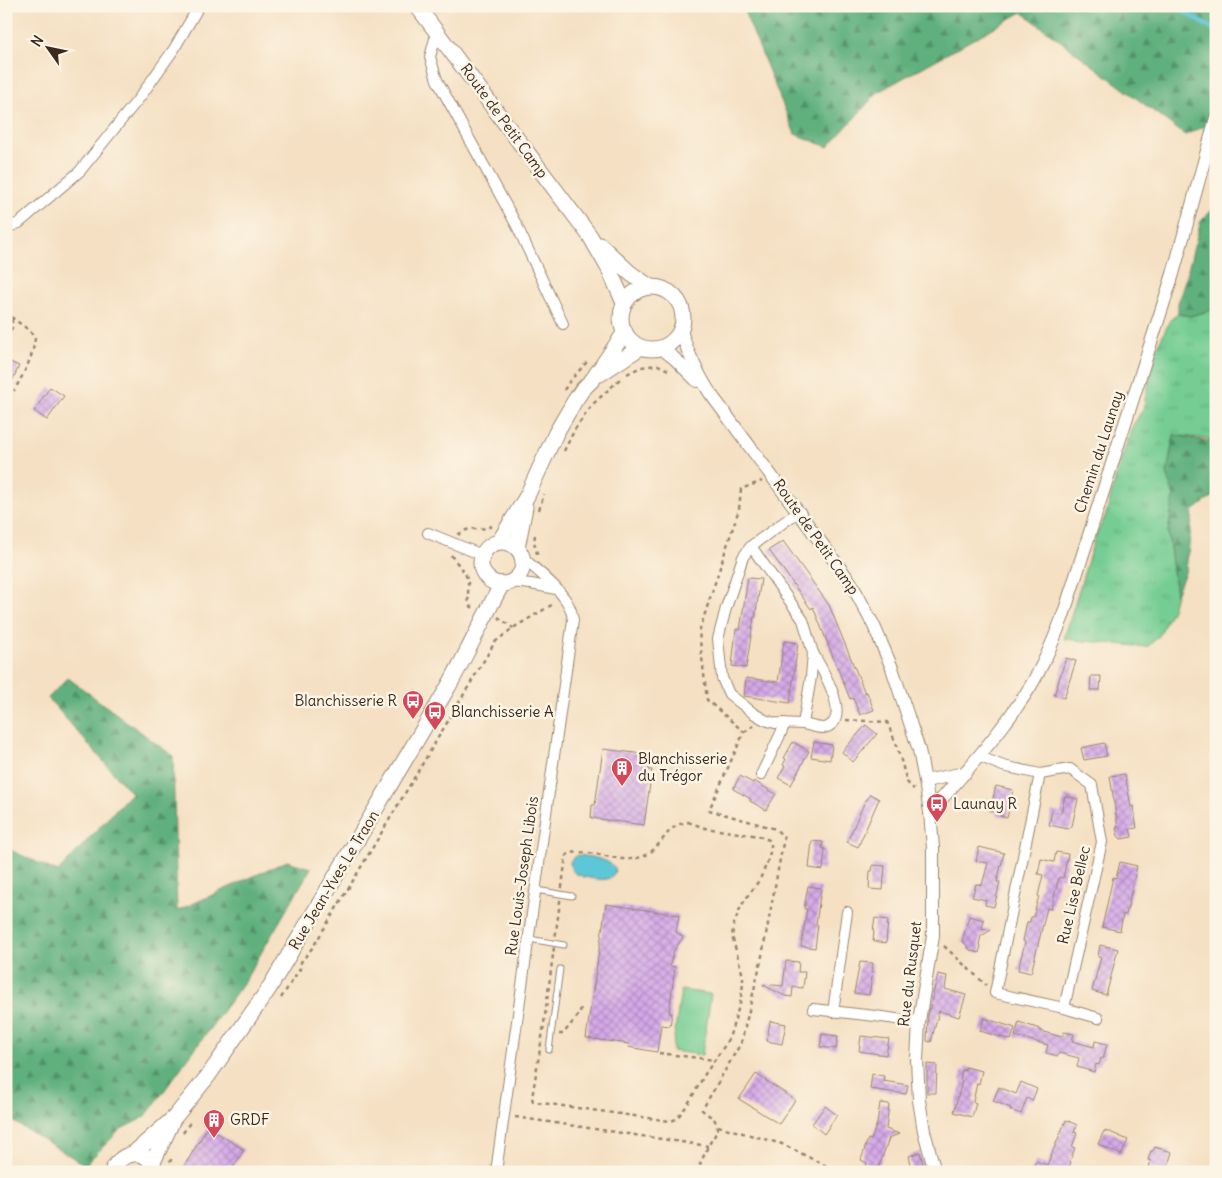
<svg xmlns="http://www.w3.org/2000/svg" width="1222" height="1178" viewBox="0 0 1222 1178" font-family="Delius,sans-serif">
	<defs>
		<pattern id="grass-tufts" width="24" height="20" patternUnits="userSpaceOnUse" patternTransform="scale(1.25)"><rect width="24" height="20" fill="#74cd93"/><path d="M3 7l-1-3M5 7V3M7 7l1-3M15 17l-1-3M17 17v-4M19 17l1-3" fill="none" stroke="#65b07e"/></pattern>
		<pattern id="forest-firs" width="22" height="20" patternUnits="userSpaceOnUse" patternTransform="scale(1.25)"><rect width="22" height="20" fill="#5fb07d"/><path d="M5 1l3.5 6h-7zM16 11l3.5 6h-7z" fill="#508f66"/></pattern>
		<pattern id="building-cross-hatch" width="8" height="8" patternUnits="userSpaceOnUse" patternTransform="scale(1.25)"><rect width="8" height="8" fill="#d5a9e9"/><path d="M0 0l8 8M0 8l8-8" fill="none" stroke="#ae8abc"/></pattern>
	</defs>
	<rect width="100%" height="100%" fill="#fcf5e5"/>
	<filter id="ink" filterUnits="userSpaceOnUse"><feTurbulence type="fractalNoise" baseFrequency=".02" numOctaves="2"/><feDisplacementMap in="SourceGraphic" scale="10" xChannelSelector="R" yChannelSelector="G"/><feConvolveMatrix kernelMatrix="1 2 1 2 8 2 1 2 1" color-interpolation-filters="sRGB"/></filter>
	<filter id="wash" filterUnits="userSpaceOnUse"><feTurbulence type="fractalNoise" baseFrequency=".0096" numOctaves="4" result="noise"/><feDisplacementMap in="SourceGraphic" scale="20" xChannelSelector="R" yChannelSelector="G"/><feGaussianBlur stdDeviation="1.12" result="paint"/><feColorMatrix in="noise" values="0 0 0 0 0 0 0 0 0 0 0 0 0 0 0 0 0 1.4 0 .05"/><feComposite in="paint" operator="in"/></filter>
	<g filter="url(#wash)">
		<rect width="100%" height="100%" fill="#f5e0c3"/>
		<polygon fill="url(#grass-tufts)" stroke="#587c58" points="1216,309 1216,440 1174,435 1167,473 1174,497 1168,532 1176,594 1172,609 1159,636 1147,647 1064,639 1096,534 1106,515 1116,476 1132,427 1143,409 1156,350 1170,320 1178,314 1190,316"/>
		<g fill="url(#forest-firs)" stroke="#4d6d4e">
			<polygon points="742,6 1216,6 1216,121 1185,135 1022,12 878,92 828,147 795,134"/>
			<polygon points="1216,206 1216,309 1190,316 1178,314 1178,303 1186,277 1201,221"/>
			<polygon points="1174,435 1212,442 1216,440 1216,494 1193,511 1186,570 1176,594 1168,532 1174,497 1167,473"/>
			<polygon points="68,678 173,756 177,911 287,861 311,868 244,982 145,1117 121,1129 85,1165 6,1117 6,848 58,872 131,793 48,698"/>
		</g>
		<polygon fill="#74cd93" stroke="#587c58" points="681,990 711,994 702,1055 672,1051"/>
		<path fill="#5dc7d8" stroke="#4c787b" d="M578,855C590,857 607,858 615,868C615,871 614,876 610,878C604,882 580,877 575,873C571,870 570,866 570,862L573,858Z"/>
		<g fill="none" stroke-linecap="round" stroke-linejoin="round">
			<polyline stroke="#5dc7d8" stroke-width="4" points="1175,6 1216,31"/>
		</g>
		<g id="blocks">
			<g fill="url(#building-cross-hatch)">
				<polygon points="6,360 19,366 6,394"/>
				<polygon points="50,387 64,396 47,420 34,411"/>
				<polygon points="783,541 829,605 865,693 867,692 874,710 860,715 853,698 850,699 813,607 811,609 769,550"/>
				<polygon points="748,578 761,579 755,618 754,617 746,668 732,666 736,629 740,630"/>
				<polygon points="784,641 798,643 790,703 744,696 746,678 778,682"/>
				<polygon points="1066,658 1076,661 1064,698 1054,695"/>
				<polygon points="1091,676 1101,676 1100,690 1090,690"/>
				<polygon points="866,725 877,734 853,762 842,752"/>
				<polygon points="793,742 809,751 791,785 778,778 785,766 783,765 786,759 784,758"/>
				<polygon points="814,742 832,745 830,760 811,757"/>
				<polygon points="1104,743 1107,756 1084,760 1081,748"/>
				<polygon points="603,749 651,755 649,770 652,770 644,825 591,818 592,805 595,805"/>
				<polygon points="1125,774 1131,807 1133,806 1137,828 1130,829 1132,837 1121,839 1118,836 1116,828 1118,828 1110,776"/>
				<polygon points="740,776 753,783 754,781 776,794 766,810 750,801 751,799 733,789"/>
				<polygon points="996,786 1013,790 1007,818 997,815 997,812 990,811"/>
				<polygon points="870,794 879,799 858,847 847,842 866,799 867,800"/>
				<polygon points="1065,796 1078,799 1072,826 1068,829 1049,825 1052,811 1061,813"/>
				<polygon points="812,841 823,842 822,848 825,849 823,870 809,868"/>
				<polygon points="979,847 1004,853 997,882 1000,882 994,907 985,905 986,900 972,897 976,884 982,885 988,863 976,861"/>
				<polygon points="1056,852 1068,854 1063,878 1059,877 1051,909 1047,908 1031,973 1018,970 1025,942 1023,941 1027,922 1030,922 1031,917 1033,917 1039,896 1038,896 1043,875 1038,874 1041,859 1054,862"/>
				<polygon points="1120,862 1137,866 1126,915 1123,914 1120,931 1102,927 1113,877 1116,878"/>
				<polygon points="873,865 885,866 883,890 869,889 870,871 872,871"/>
				<polygon points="808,886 821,888 816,925 818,925 815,948 801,946 807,909 804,909"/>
				<polygon points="606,904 679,915 676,932 683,937 673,952 670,966 675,967 669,1013 672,1013 670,1026 661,1025 657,1052 628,1047 629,1044 586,1038"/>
				<polygon points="969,916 984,920 982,928 991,930 981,936 979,944 981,946 979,953 970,950 965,943 962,942"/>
				<polygon points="875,918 888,920 886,943 873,941 874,932 873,931"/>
				<polygon points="1100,945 1118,949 1110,980 1106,995 1092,991 1101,957 1098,957"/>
				<polygon points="786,961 799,962 798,972 805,972 803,988 793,987 792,997 785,996 763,985 764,984 783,986"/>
				<polygon points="860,962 873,963 872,971 873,971 869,995 854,993"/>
				<polygon points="938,974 947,976 945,989 966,995 959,1017 939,1011 931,1042 927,1041 928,1015"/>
				<polygon points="984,1018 1015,1028 1011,1040 980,1031"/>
				<polygon points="770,1021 786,1024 782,1044 767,1041"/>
				<polygon points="1019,1022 1040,1029 1040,1031 1062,1037 1064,1032 1074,1034 1072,1041 1094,1047 1095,1041 1107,1044 1103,1059 1101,1058 1099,1065 1096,1064 1094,1072 1077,1067 1079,1058 1059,1053 1058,1056 1046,1053 1048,1045 1015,1036"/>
				<polygon points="822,1034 838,1036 836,1049 820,1047"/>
				<polygon points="861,1036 889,1039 886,1055 859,1051"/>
				<polygon points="927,1064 937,1065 936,1093 927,1093"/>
				<polygon points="965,1067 982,1071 979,1084 977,1083 973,1102 976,1103 972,1117 954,1112 962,1081 960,1080 962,1070 965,1071"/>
				<polygon points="756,1074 795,1100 779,1124 739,1099"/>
				<polygon points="872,1074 884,1076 883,1081 908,1085 906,1094 870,1089"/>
				<polygon points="1021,1082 1037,1089 1032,1101 1027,1098 1021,1114 1010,1110 1011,1108 993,1101 999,1087 1016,1094"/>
				<polygon points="880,1103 889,1104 886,1129 899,1134 889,1138 877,1172 866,1167 867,1163 861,1160 868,1139 871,1140 877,1124"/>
				<polygon points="825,1106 837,1115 824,1134 812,1124"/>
				<polygon points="1066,1120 1077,1125 1074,1132 1077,1133 1072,1147 1075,1148 1070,1161 1071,1162 1067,1172 1031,1172 1036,1161 1047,1165"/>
				<polygon points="208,1127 244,1150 230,1172 190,1172 183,1168"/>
				<polygon points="1104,1131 1108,1132 1110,1132 1128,1140 1121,1155 1098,1144"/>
				<polygon points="1155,1147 1172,1152 1166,1172 1149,1167 1151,1161 1148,1160 1151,1151 1153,1151"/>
				<polygon points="920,1152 925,1172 913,1172 909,1156"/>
			</g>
		</g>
	</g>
	<g filter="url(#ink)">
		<use href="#blocks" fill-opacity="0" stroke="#988570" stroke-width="1"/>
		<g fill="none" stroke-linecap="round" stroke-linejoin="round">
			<g stroke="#988570" stroke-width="7">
				<g id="service">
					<polyline points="536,890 572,896"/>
					<polyline points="529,939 564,945"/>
					<polyline points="549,1050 560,969"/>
				</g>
			</g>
			<g stroke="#988570" stroke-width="12">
				<g id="minor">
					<polyline points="437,31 430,57 437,80 516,224 563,324"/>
					<polyline points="6,228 19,223 80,171 140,97 174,49 199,6"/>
					<polyline points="428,533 482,555"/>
					<polyline points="751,546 803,620 813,653 811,677 803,724 775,723 765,720 753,713 729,694 722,678 718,639 726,608 743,557 751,546 791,517 800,512"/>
					<polyline points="511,582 531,584 556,589"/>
					<path d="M803,724C809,725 816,728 823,728C826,728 830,726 833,723C846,708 821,667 813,653"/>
					<polyline points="978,756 1003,766 1040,774 1070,769 1092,785 1102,842 1064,1008"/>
					<polyline points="1040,774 995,993 1064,1008 1098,1018"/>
					<polyline points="761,775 781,733 785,723"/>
					<polyline points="813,1009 875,1016 910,1021 919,1021"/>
					<polyline points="833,1012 847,912"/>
					<path d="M496,1172L573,620C572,616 572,612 570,608C562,589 537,571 522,557"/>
				</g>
			</g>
			<g stroke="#988570" stroke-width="14">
				<g id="tertiary">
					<path d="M681,330C687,353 697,372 710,393L851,583L874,626L892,668L919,750L925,781L930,812L933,848V936L919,1021L917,1060L919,1100L924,1131L935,1172"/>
					<polyline points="661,348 674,358 697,381"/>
					<polyline points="925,781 965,773"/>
					<path d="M930,812C961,777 992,743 1018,705C1038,678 1051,647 1063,616L1173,274L1216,118"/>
				</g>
			</g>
			<g stroke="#988570" stroke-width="17">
				<g id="secondary">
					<polyline points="417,6 590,236 609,269 624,303"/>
					<polyline points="600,245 630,273 650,287"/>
					<circle cx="652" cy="318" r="31"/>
					<polyline points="600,374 641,347"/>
					<polyline points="499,542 527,496 556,433 574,402 582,390 593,379 625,332"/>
					<circle cx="502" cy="563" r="21"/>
					<polyline points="517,548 525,507"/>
					<path d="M133,1154L174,1118L208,1076L268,990L447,689C467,654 483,618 502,584"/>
					<polyline points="152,1164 171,1124"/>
					<path d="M112,1172C118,1154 142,1146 152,1164C154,1167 154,1169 155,1172"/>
				</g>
			</g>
			<g stroke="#988570" stroke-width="2.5" stroke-dasharray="4 4" stroke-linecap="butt">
				<polyline points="6,314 11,317 13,326 6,338"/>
				<path d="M11,317L29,330L35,338C33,358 24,373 14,391"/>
				<polyline points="627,374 641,367 658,365 668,370"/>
				<polyline points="564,390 569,382 587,362"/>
				<polyline points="564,451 575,429 592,405 620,379"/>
				<polyline points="539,510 544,494"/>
				<path d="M458,535C469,525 479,532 492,526"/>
				<polyline points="535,535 534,542 538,557"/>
				<path d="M451,555C456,563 464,569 467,578C470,587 466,596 470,606L474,608"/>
				<polyline points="498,617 513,628"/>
				<polyline points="846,720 887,722 897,746 907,782 911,787 914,789"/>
				<polyline points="744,732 755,725"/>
				<path d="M688,822L705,828L759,836L769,840L771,843V849L767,863L760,879L741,906L734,924L732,936L743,976V984L740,1003L730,1035L725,1045L705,1074L688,1104L678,1117L674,1120L670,1121L535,1102L533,1101L532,1098L543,1031L566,856C577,845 613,861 631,859C638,858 647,856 652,851C665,840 668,825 688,822Z"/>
				<polyline points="944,946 986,985"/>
				<polyline points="281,998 300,969 301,962 313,947 345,894 495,642 513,628 555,603"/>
				<polyline points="559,1034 563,1034 580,1013 581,1005"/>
				<polyline points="659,1053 714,1060"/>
				<polyline points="515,1117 708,1146"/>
				<polyline points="718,1126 782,1144 839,1172"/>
				<polyline points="183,1133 191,1121"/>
				<polyline points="169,1170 171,1159"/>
				<polyline points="701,1172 698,1169 708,1146 715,1135 718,1126 714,1119 702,1110 741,1043 761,961 784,838 776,829 709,810 744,732 707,700 699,632 739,509 741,489 762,481"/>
			</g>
			<use href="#service" stroke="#fff" stroke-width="5"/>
			<use href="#minor" stroke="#fff" stroke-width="10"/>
			<use href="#tertiary" stroke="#fff" stroke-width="12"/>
			<use href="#secondary" stroke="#fff" stroke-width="15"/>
		</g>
	</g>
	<defs>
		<g id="bus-pin" transform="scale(1.125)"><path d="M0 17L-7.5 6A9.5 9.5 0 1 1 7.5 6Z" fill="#d1495b" stroke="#fcf5e5"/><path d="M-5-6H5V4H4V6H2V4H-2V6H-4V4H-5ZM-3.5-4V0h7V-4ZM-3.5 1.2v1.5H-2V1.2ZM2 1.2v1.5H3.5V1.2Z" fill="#fff"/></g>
		<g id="building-pin" transform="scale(1.125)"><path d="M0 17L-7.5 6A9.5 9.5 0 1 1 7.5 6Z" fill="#d1495b" stroke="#fcf5e5"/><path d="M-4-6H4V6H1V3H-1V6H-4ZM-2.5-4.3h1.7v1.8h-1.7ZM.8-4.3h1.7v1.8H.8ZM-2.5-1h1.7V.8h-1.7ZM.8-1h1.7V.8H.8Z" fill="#fff"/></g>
	</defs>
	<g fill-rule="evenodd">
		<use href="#bus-pin" x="413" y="701"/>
		<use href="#bus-pin" x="435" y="712"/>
		<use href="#building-pin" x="622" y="768"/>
		<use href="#bus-pin" x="937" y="804"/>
		<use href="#building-pin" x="214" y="1120"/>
	</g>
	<g text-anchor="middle" stroke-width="5" stroke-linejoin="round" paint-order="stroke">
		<g font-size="15" fill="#3b2a1e" stroke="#fcf5e5">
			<text transform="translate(504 121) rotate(54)" y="5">Route de Petit Camp</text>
			<text transform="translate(1099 452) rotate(-72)" y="5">Chemin du Launay</text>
			<text transform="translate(816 537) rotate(55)" y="5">Route de Petit Camp</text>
			<text transform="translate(522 876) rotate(-82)" y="5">Rue Louis-Joseph Libois</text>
			<text transform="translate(334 880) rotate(-59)" y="5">Rue Jean-Yves Le Traon</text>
			<text transform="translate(1074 895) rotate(-77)" y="5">Rue Lise Bellec</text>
			<text transform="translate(910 974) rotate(-83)" y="5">Rue du Rusquet</text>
		</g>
		<g font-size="15" fill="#3b2a1e" stroke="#fcf5e5" text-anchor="start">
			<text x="397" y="706" text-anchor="end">Blanchisserie R</text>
			<text x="451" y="717">Blanchisserie A</text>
			<text x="638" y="764">Blanchisserie<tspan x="638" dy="17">du Trégor</tspan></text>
			<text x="953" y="809">Launay R</text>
			<text x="230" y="1125">GRDF</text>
		</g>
	</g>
	<rect width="1222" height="1178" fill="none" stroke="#fcf5e5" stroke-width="25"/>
	<g transform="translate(48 48) rotate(303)" stroke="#fcf5e5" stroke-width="4" paint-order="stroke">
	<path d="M0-4L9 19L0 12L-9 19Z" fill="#3b2a1e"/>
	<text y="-8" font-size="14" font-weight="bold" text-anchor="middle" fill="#3b2a1e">N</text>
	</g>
</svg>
